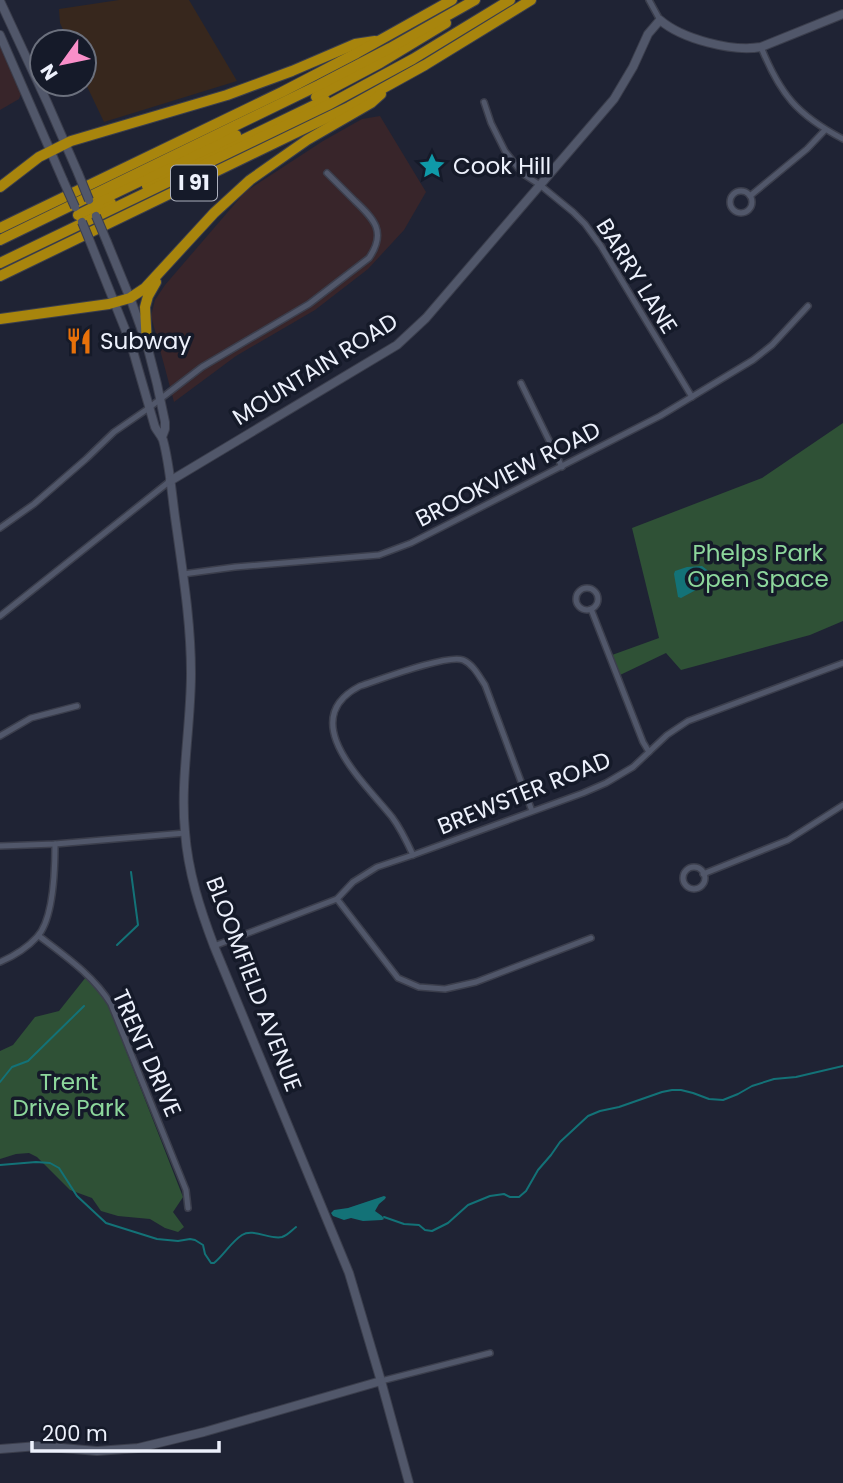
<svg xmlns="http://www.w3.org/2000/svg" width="843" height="1483" viewBox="0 0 843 1483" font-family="Poppins,sans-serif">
	<rect width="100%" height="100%" fill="#1f2334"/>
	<g fill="#38252a">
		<polygon points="0,46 21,94 19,99 0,110"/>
		<polygon points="380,116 426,192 404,230 368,269 315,310 236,356 174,402 151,316 155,300 165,285 245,192 323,141 362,119"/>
	</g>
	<polygon fill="#37271d" points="119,0 189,0 237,81 104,122 84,80 84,42 69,42 60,23 59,9"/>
	<g fill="#2f5136">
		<polygon points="843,423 843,621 810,635 681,670 666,653 620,675 612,655 659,638 632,528 762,478"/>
		<polygon points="86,977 107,1002 183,1197 173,1212 184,1227 178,1232 165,1228 150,1219 118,1216 101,1211 92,1198 70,1190 37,1157 29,1153 16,1154 0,1159 0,1051 13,1045 35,1017 59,1011"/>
	</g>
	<g fill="#137277">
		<polygon points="702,566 715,576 694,591 681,598 678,597 674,574 675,571 687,567"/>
		<polygon points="384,1196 386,1197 385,1199 379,1204 375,1211 382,1216 384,1219 382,1220 363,1221 351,1218 344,1220 333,1216 331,1213 334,1210 348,1208"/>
	</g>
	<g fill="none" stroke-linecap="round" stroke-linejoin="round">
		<g stroke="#137277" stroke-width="2">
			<polyline points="117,945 138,925 131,872"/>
			<polyline points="0,1082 12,1067 28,1061 84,1006"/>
			<path d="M0,1165L36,1162L50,1163L59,1168L77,1196L106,1223L157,1239L178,1241L190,1239L195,1240L203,1245L205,1254L211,1263H214C224,1255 231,1242 242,1235C253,1228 270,1240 282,1237C288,1235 291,1231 296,1227"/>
			<polyline points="384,1217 404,1224 419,1225 425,1230 432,1231 448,1223 468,1205 490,1196 504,1194 510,1197 519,1197 526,1191 538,1170 551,1155 560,1142 588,1116 600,1111 619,1107 662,1092 672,1090 681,1090 693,1093 709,1099 723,1100 738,1094 752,1086 774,1079 796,1077 843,1066"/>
		</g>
		<g stroke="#3b3e4c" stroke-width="8">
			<g id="street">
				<polyline points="649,0 660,20"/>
				<path d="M761,47C780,94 797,115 843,139"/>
				<polyline points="484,102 491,123 505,151 523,174 540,185 573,212 585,224 601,246 692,397"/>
				<circle cx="741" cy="202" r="11"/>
				<polyline points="750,196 807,149 825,130"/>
				<polyline points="521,383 562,467"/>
				<path d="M0,528L34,504L86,459L114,432L146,410L202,367L309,304L369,258C387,232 374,219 355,201C345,191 336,182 327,173"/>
				<polyline points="183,574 235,567 379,555 411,543 660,416 753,360 772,345 808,306"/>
				<circle cx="587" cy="599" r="11"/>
				<polyline points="591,609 643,742 649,752"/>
				<polyline points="0,616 170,481"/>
				<polyline points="0,736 31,718 77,706"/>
				<polyline points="0,846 55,844 185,833"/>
				<path d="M413,855C407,842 401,829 392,817C365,783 294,720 360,686C379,680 447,654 463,660C473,664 479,676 485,685L532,811"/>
				<circle cx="694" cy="878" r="11"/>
				<polyline points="703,874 788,840 843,805"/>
				<polyline points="337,899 398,978 419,987 445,989 476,982 591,938"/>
				<path d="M39,936C65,956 93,975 111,1004L186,1190L188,1208"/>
				<polyline points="214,946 337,899 353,882 377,867 413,855 583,793 606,783 633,767 667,735 688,721 843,663"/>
				<path d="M0,962C14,956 27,948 37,937C54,919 55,868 55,844"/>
				<polyline points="381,1381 490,1353"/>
			</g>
		</g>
		<g stroke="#3b3e4c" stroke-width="10">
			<g id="secondary">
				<polyline points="0,1 47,102 78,173"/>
				<polyline points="0,35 63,180"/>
				<path d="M89,239L131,344L155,427C157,431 161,435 163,440C170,465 172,498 176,524C183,574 191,623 191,673C191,726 180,780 185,832C188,872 200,909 214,946L349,1273L381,1381L409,1483"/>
				<polyline points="107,242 132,303 147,345 157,384 165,422 165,429 162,437"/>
				<path d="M170,481L397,345L426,318L614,99L633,67L648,34L660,20C682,39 732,52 761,47L843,14"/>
				<polyline points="0,1449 38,1446 97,1451 138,1448 204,1432 381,1381"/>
			</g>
		</g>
		<g stroke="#3b3e4c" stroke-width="12">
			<g id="highway">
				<polyline points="316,97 380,63 446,23"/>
				<polyline points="147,186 325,100"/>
				<polyline points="0,187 39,157 71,141 227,95 292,71 355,44 375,41"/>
				<polyline points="92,208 100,208 111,203"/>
				<polyline points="78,215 92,208 101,200 236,135"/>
				<polyline points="0,228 282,92 357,53 452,0"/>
				<polyline points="0,240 319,85 390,48 475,0"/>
				<polyline points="0,263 328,105 413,59 510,0"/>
				<polyline points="0,276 349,107 425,65 531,0"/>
				<polyline points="0,319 109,304 130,298 145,288 214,213 250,180 307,140 371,103 381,94"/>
				<polyline points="147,345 145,307 148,296 156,282"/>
			</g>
		</g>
		<use href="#street" stroke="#51576a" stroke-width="5"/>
		<use href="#secondary" stroke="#51576a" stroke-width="8"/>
		<use href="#highway" stroke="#a8850d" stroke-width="10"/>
		<g stroke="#3b3e4c" stroke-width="10" stroke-linecap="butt">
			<g id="secondary-bridge">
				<polyline points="78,173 89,200"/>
				<polyline points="63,180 75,207"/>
				<polyline points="96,216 107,242"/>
				<polyline points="82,222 89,239"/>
			</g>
		</g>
		<use href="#secondary-bridge" stroke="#51576a" stroke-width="8"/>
	</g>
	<defs>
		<g id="sight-bare" transform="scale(2.1)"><path d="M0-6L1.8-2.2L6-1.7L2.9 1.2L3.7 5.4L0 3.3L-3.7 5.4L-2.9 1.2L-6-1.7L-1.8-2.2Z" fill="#0f9aa8" stroke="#151a29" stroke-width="2.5" paint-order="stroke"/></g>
		<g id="restaurant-bare" transform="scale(2.1)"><path d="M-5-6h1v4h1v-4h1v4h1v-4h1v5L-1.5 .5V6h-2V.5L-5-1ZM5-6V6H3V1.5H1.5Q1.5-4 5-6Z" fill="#e8710a" stroke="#151a29" stroke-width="2.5" paint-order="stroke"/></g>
	</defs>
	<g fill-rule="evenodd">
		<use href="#sight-bare" x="432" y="166"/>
		<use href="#restaurant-bare" x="79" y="341"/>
	</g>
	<g text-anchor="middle" stroke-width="7" stroke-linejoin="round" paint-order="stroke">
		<rect fill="#151a29" stroke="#acb0bd" stroke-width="2" x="171" y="165.5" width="46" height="35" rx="5"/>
		<g font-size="21" font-weight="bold" fill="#edf1fc">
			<text x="194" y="190">I 91</text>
		</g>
		<g font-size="23" fill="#edf1fc" stroke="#151a29" text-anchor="start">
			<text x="453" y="174">Cook Hill</text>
			<text x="100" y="349">Subway</text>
		</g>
		<g font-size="23" fill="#edf1fc" stroke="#151a29">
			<text transform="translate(637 276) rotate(58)" y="8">BARRY LANE</text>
			<text transform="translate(315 369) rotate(-32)" y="8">MOUNTAIN ROAD</text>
			<text transform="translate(508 474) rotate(-27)" y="8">BROOKVIEW ROAD</text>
			<text transform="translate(524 793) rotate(-22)" y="8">BREWSTER ROAD</text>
			<text transform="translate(254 984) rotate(69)" y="8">BLOOMFIELD AVENUE</text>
			<text transform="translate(147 1053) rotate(66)" y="8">TRENT DRIVE</text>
		</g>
		<g font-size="23" fill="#8dd79c" stroke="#151a29">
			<text x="758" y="561">Phelps Park<tspan x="758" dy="26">Open Space</tspan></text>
			<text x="69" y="1090">Trent<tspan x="69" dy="26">Drive Park</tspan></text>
		</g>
	</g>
	<g transform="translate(63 63) rotate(237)"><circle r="33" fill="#151a29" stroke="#6b707d" stroke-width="2"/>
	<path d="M0-5L12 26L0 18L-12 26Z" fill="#f98fc9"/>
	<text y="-10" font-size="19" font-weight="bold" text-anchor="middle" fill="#edf1fc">N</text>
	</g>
	<path d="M32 1441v10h187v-10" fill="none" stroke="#edf1fc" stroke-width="3.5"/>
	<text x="42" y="1441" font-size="21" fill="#edf1fc" stroke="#151a29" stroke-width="5" paint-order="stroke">200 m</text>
</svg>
